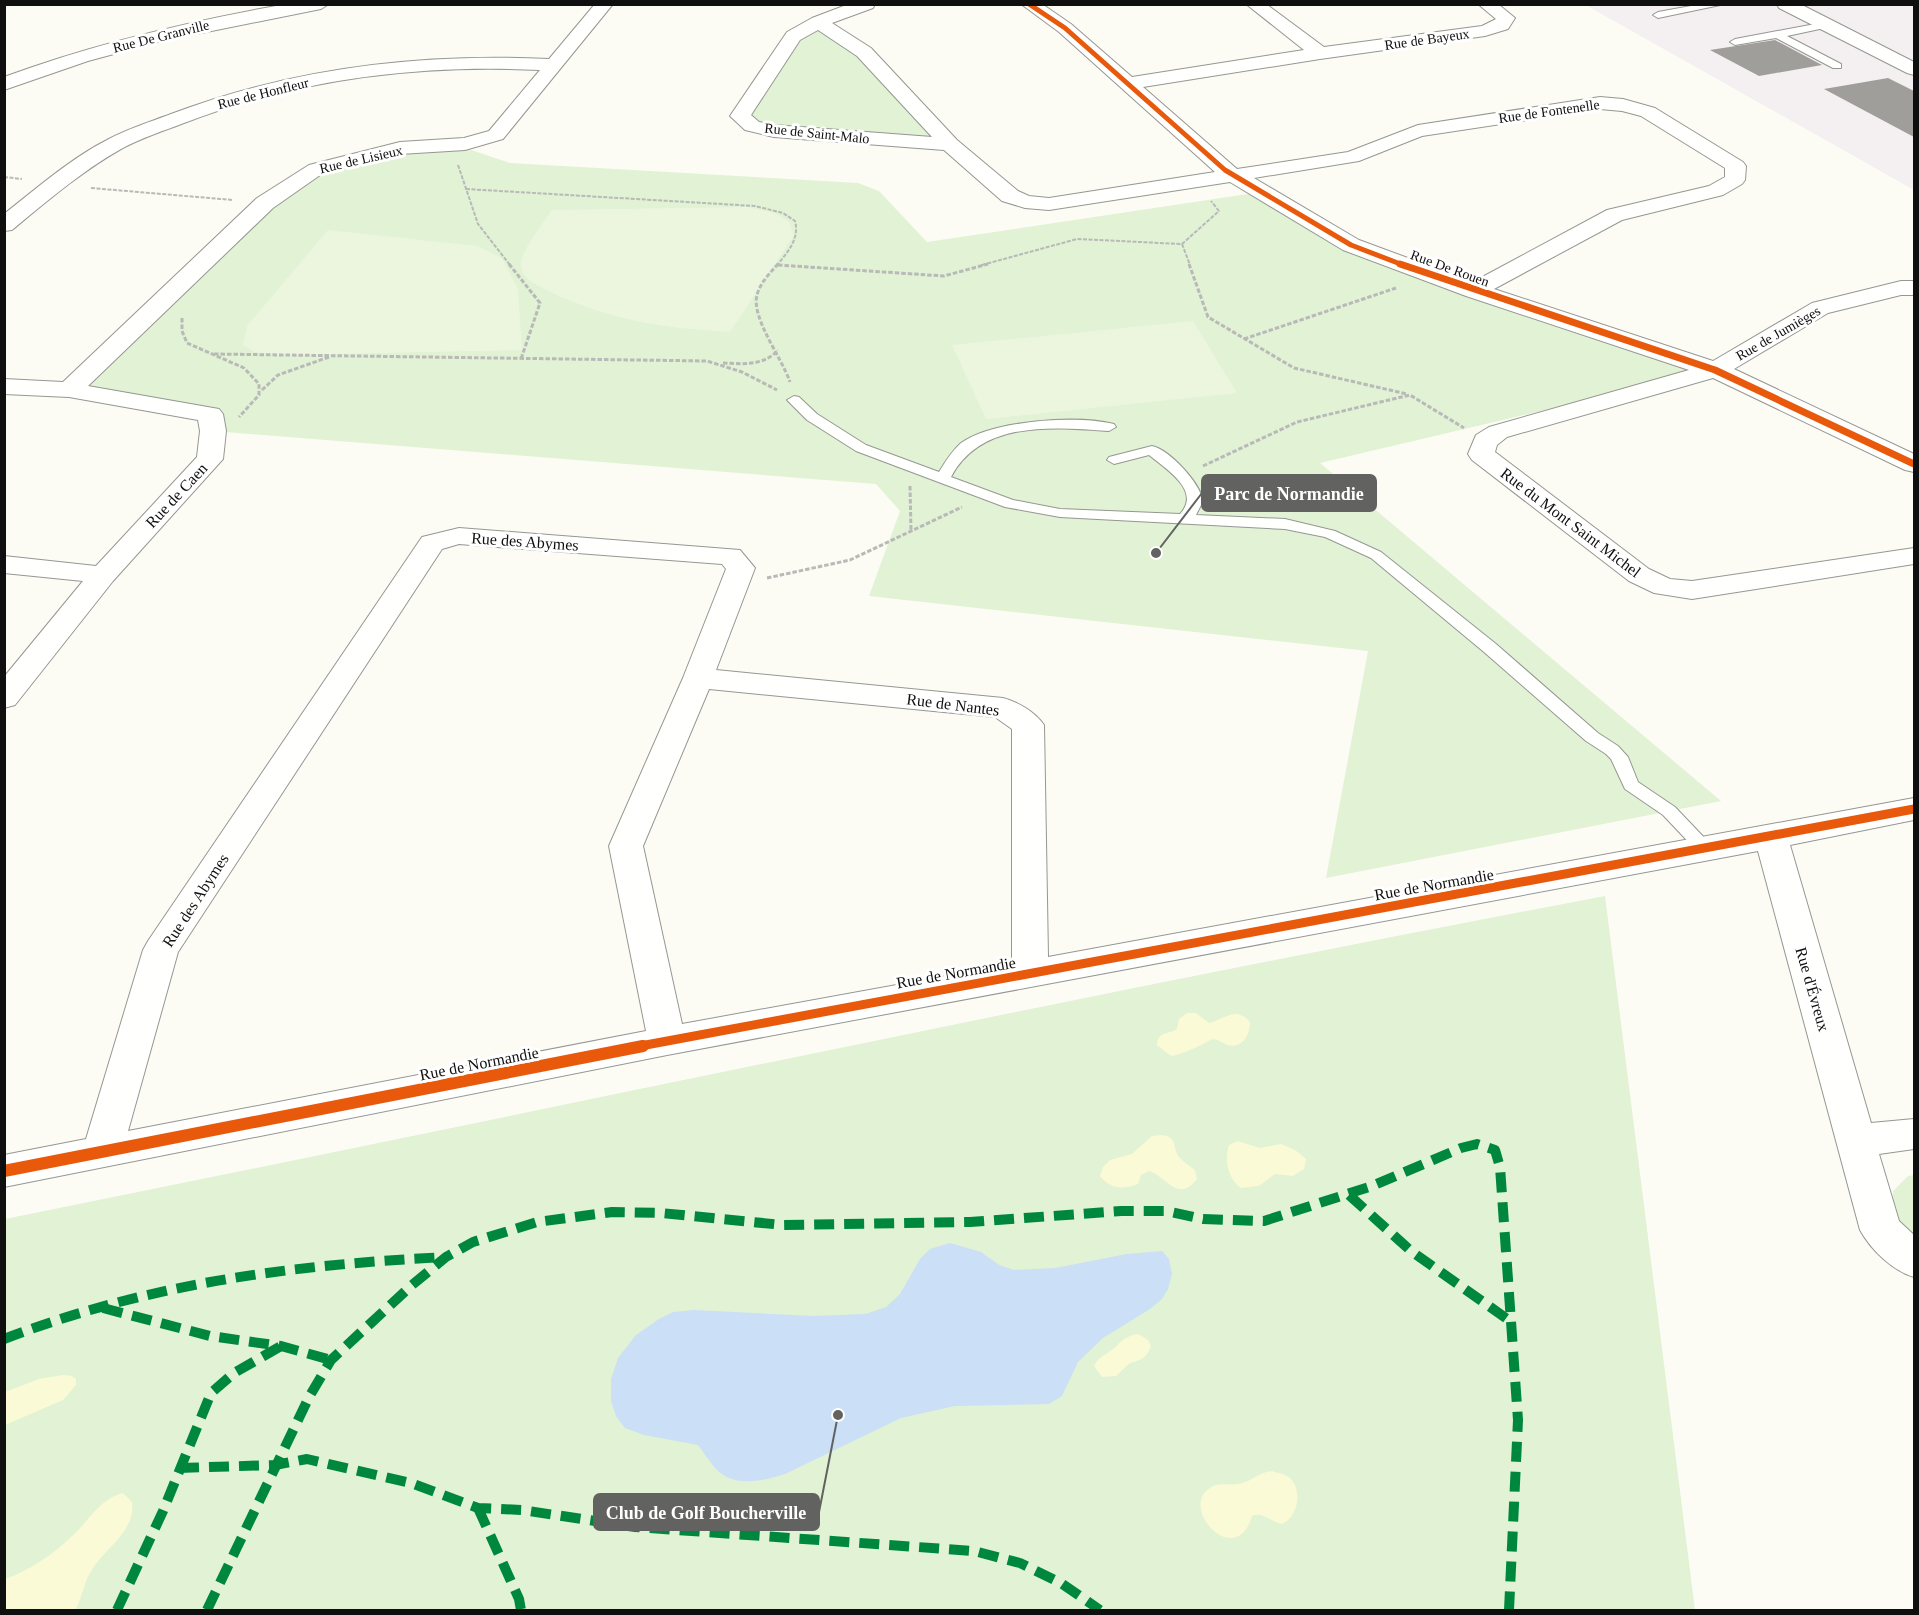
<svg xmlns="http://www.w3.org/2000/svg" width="1919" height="1615" viewBox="0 0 1919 1615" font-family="'Times New Roman',serif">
	<rect width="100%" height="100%" fill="#fcfcf5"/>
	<polygon fill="#f4eff1" points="1585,5 1914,5 1914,190 1591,8"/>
	<g fill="#e1f2d5">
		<polygon points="818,22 864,52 950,144 752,126 743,109 793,36"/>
		<polygon points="465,144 468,149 510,163 858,183 879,191 927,242 1261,192 1351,245 1715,370 1320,463 1721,801 1326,878 1368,651 869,596 900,511 876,484 213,431 210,414 69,390 316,169 400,148"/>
		<path d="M1605,896L1695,1610H5V1219C538,1112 1070,997 1605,896Z"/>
		<path d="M1914,1175V1235C1896,1225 1892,1211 1893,1191L1908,1176Z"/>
	</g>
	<g fill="#fbfad7">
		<path d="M1187,1013H1196L1209,1023C1224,1020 1236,1005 1250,1022C1250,1034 1243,1049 1228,1045C1222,1043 1219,1040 1213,1039C1200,1045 1185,1054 1171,1056L1157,1045C1158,1031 1168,1035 1177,1029L1179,1019Z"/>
		<path d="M1162,1135C1178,1137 1172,1147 1179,1157C1183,1162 1190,1166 1195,1170L1197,1179C1178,1204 1165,1175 1149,1171L1141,1175L1138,1184C1123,1190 1110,1189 1100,1176L1103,1167L1110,1160L1132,1154L1152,1136Z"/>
		<path d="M1238,1141L1260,1148L1281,1144L1295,1150L1306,1159L1304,1169L1293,1176L1275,1174L1259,1186L1241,1188C1228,1180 1224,1159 1229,1145Z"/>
		<path d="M1138,1334L1148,1340L1151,1346C1146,1359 1141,1360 1130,1363L1116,1376L1102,1377L1094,1366C1098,1358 1102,1357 1109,1352C1121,1344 1121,1337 1138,1334Z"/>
		<polygon points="63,1375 72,1376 76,1379 76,1385 63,1400 5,1425 5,1392 39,1379"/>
		<path d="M1272,1471C1278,1473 1285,1474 1290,1478C1303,1491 1298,1517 1282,1524C1271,1522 1262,1511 1252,1516C1236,1571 1178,1508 1210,1488C1219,1481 1231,1487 1242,1483C1254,1480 1259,1472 1272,1471Z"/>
		<path d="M123,1493L132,1502C136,1530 107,1547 93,1568C84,1580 83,1597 75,1610H5V1579C30,1570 51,1556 71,1537C88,1522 99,1499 123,1493Z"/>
	</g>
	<g fill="#ecf6de">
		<path d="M747,207L775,213L789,222L794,235L730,332C664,328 611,321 551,292C541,287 522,280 521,266C520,251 544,223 552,210Z"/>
		<polygon points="328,230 477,246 502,258 518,289 522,350 283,355 254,352 243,345 247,326"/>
		<polygon points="1193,321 1237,393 986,419 952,345"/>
	</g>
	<path fill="#cbdff6" d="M950,1243L981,1252L999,1265L1014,1270L1055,1268L1127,1254L1162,1251L1169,1259L1172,1274L1168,1289L1162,1299L1150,1309L1103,1338L1078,1362L1062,1396L1049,1404L955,1406L901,1418L785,1474C763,1481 734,1488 716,1469C709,1461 704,1453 698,1445L644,1435L625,1428L616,1416L611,1401V1379L618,1358L636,1335L659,1319L673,1312L694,1310L813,1316L866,1314L886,1307L900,1294L920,1259L930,1249Z"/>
	<g fill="#a09e9a">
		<polygon points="1775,40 1822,65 1759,76 1710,50"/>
		<polygon points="1888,78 1914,91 1914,137 1824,89"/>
	</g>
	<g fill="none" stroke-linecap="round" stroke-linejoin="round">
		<g stroke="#969693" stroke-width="2">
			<g id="service">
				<polygon points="1702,4 1725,4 1658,18 1653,15 1658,12"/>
				<polygon points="1826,22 1831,25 1829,27 1787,36 1841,64 1841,68 1833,68 1776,38 1735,45 1730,42 1735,39"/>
				<path d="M794,396L799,397L817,414L866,445L939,472C945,462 952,451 961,443C994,420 1076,415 1114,424L1116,427L1109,431C1054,427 981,420 951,477L1013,500L1060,509L1180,514C1202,491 1166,469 1149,455L1114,464L1107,460L1109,457L1152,446C1170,450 1200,483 1203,501L1196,515L1285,519L1335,531L1381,552L1496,644L1598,733L1618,746L1628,757L1638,782L1675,807L1715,849L1713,853L1706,855L1699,853L1663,815L1625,789L1611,759L1606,754L1586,741L1484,652L1371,558L1325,537L1285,529L1060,517L1005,507L856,451L807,420L787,400Z"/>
			</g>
		</g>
		<g stroke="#969693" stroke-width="2">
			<g id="minor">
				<path d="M287,4H329L321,9L162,41L88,61L4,90V77C96,43 191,21 287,4Z"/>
				<path d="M595,4H613L503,139L465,150L400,154L323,173L273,208L88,386L219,409L223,414L226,431L223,459L113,581L15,705L4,708V677L83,581L4,573V556L96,566L197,457L200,431L198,420L69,397L4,394V379L63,382L257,198L309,165L400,142L464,138L489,131L540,70C419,64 298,79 184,123C163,131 141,138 121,149C82,171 47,201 12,230L4,231V214C37,188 70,159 107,140C127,129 150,122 171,114C292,68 420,53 549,59Z"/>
				<path d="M849,4H875L873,8L832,23L871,48L957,140L1018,191L1029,196L1049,198L1215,172L1059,32L1021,4H1042L1071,24L1132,77L1304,50L1246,4H1266L1324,47L1482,26L1496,19L1478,4H1498L1515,18L1508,29L1485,36L1320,59L1143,87L1237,169L1348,152L1418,125L1600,97L1623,99L1655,108L1743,162L1746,166L1745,180L1742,184L1723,195L1622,220L1494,289L1713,361L1812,303L1901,281H1914V295H1901L1828,313L1734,369L1914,454V472L1905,470L1713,378L1507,437L1497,445L1495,452L1649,569L1670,579L1692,581L1914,548V564L1692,599L1654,593L1629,581L1472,460L1468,454L1476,435L1489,427L1689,370L1466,296L1343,250L1230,182L1049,210L1025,208L1002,201L944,150L774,137L745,130L730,116L787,32L812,18ZM818,30L857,56L932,137L774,125L759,122L751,115L800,40ZM1600,109L1622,111L1641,116L1725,168V177L1709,186L1607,210L1473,282L1359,240L1254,178L1359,161L1422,136Z"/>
				<polygon points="1777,4 1800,4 1914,62 1914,75 1907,73 1779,8"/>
				<path d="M459,528L740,550L755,568L716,670L1003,698C1018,702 1035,712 1044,725L1048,957L1914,798V820L1790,845L1871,1123L1914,1119V1149L1879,1154L1899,1221L1914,1235V1277C1893,1271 1871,1250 1860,1230L1758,851L667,1055L4,1187V1155L86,1139L143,950L148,941L422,537ZM459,544L722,564L726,569L683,678L609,846L646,1031L128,1131L178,952L442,549ZM709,689L995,717L1012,729V964L682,1024L643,846Z"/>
			</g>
		</g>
		<g stroke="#b9b9b8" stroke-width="2" stroke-dasharray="4 1.5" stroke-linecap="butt">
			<polyline points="458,165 478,224 510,265"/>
			<polyline points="4,177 22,179"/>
			<polyline points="91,188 233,200"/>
			<path d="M466,189L755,206L783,213L795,221C800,239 787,253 777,265"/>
			<polyline points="1182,244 1190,265"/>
			<polyline points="778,265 783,265"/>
			<polyline points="982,265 1077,239 1182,244 1219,211 1211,201"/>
		</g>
		<g stroke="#b9b9b8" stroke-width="3" stroke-dasharray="4.5 2" stroke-linecap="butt">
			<polyline points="509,264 540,303 521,359"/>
			<path d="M778,264C770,273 760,283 757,295C751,318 782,358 790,382"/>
			<polyline points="1189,264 1208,317 1294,368 1407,394"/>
			<polyline points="778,265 944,276 988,264"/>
			<polyline points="182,318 182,331 187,343 244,368 259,384 259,395 239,417"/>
			<polyline points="1244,339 1396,288"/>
			<polyline points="214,354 707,361 742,372 777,390"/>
			<path d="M723,363C743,364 764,366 778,350"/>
			<polyline points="262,390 278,375 329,357"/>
			<polyline points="1203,466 1297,422 1410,395 1464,428"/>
			<polyline points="910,486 911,531"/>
			<polyline points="767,578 850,560 962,507"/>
		</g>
		<use href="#service" fill="#fffffe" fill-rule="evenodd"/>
		<use href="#minor" fill="#fffffe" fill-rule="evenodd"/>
		<g stroke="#00873e" stroke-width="10" stroke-dasharray="20 10" stroke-linecap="butt">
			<polyline points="1349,1195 1411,1251 1510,1321"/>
			<polyline points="103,1308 210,1336 281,1346 331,1360"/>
			<path d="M4,1339C150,1283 291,1265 446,1257"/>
			<polyline points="179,1468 275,1465 307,1459 411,1483 478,1508 522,1510 635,1527 974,1551 1020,1563 1061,1583 1100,1610"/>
			<polyline points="478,1508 519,1599 521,1610"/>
			<polyline points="117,1610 163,1511 211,1393 234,1373 281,1346"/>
			<polyline points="207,1610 309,1397 331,1360 412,1285 446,1257 473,1242 537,1222 612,1212 661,1213 783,1225 970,1222 1121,1211 1166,1211 1203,1219 1264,1221 1372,1186 1461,1148 1477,1144 1495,1150 1500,1167 1518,1420 1509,1610"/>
		</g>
		<g stroke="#fff" stroke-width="8">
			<polyline id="cycleway-far3" points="1029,4 1065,28 1225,170 1351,245 1403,265"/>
		</g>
		<g stroke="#fff" stroke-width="10">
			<polyline id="cycleway-far2" points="1400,264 1715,370 1914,464"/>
		</g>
		<g stroke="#fff" stroke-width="13">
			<polyline id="cycleway-far1" points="635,1047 1914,809"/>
		</g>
		<g stroke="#fff" stroke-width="16">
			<polyline id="cycleway" points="4,1171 643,1046"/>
		</g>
		<use href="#cycleway-far3" stroke="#e8590c" stroke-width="5"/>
		<use href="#cycleway-far2" stroke="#e8590c" stroke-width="7"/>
		<use href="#cycleway-far1" stroke="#e8590c" stroke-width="9"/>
		<use href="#cycleway" stroke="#e8590c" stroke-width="12"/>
	</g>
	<g text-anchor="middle" stroke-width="6" stroke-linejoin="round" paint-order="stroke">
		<g font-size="14" fill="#0f0f0f" stroke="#fff">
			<text transform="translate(161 36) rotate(-14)" y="5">Rue De Granville</text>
			<text transform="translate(1427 39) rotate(-8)" y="5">Rue de Bayeux</text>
			<text transform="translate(263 93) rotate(-14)" y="5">Rue de Honfleur</text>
			<text transform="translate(1549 111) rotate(-8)" y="5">Rue de Fontenelle</text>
			<text transform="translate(817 133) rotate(6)" y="5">Rue de Saint-Malo</text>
			<text transform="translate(361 159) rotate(-13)" y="5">Rue de Lisieux</text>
			<text transform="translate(1450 268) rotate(20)" y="5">Rue De Rouen</text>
			<text transform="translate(1778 333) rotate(-30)" y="5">Rue de Jumièges</text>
		</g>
		<g font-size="16" fill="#0f0f0f" stroke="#fff">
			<text transform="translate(176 495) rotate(-47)" y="6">Rue de Caen</text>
			<text transform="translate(1571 522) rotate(37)" y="6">Rue du Mont Saint Michel</text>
			<text transform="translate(525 541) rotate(4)" y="6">Rue des Abymes</text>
			<text transform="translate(953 704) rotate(7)" y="6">Rue de Nantes</text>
			<text transform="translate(1434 884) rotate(-10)" y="6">Rue de Normandie</text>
			<text transform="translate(195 900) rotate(-57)" y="6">Rue des Abymes</text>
			<text transform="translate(956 972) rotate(-10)" y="6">Rue de Normandie</text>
			<text transform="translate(1813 989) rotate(74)" y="6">Rue d'Évreux</text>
			<text transform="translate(479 1063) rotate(-11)" y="6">Rue de Normandie</text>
		</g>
	</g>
	<path fill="none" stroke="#626260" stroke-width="2" d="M1156 553L1202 493M838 1415L819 1512"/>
	<g fill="#626260" stroke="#fff" stroke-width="2">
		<circle cx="1156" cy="553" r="6"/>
		<circle cx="838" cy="1415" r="6"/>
	</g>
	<g fill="#626260" stroke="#626260" stroke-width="2">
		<rect x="1202" y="475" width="174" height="36" rx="6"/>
		<rect x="594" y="1494" width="225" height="36" rx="6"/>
	</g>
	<g font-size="18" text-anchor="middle" font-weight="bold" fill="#fff">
		<text x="1289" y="500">Parc de Normandie</text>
		<text x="706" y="1519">Club de Golf Boucherville</text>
	</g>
	<rect width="1919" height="1615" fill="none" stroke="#0f0f0f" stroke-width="12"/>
</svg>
